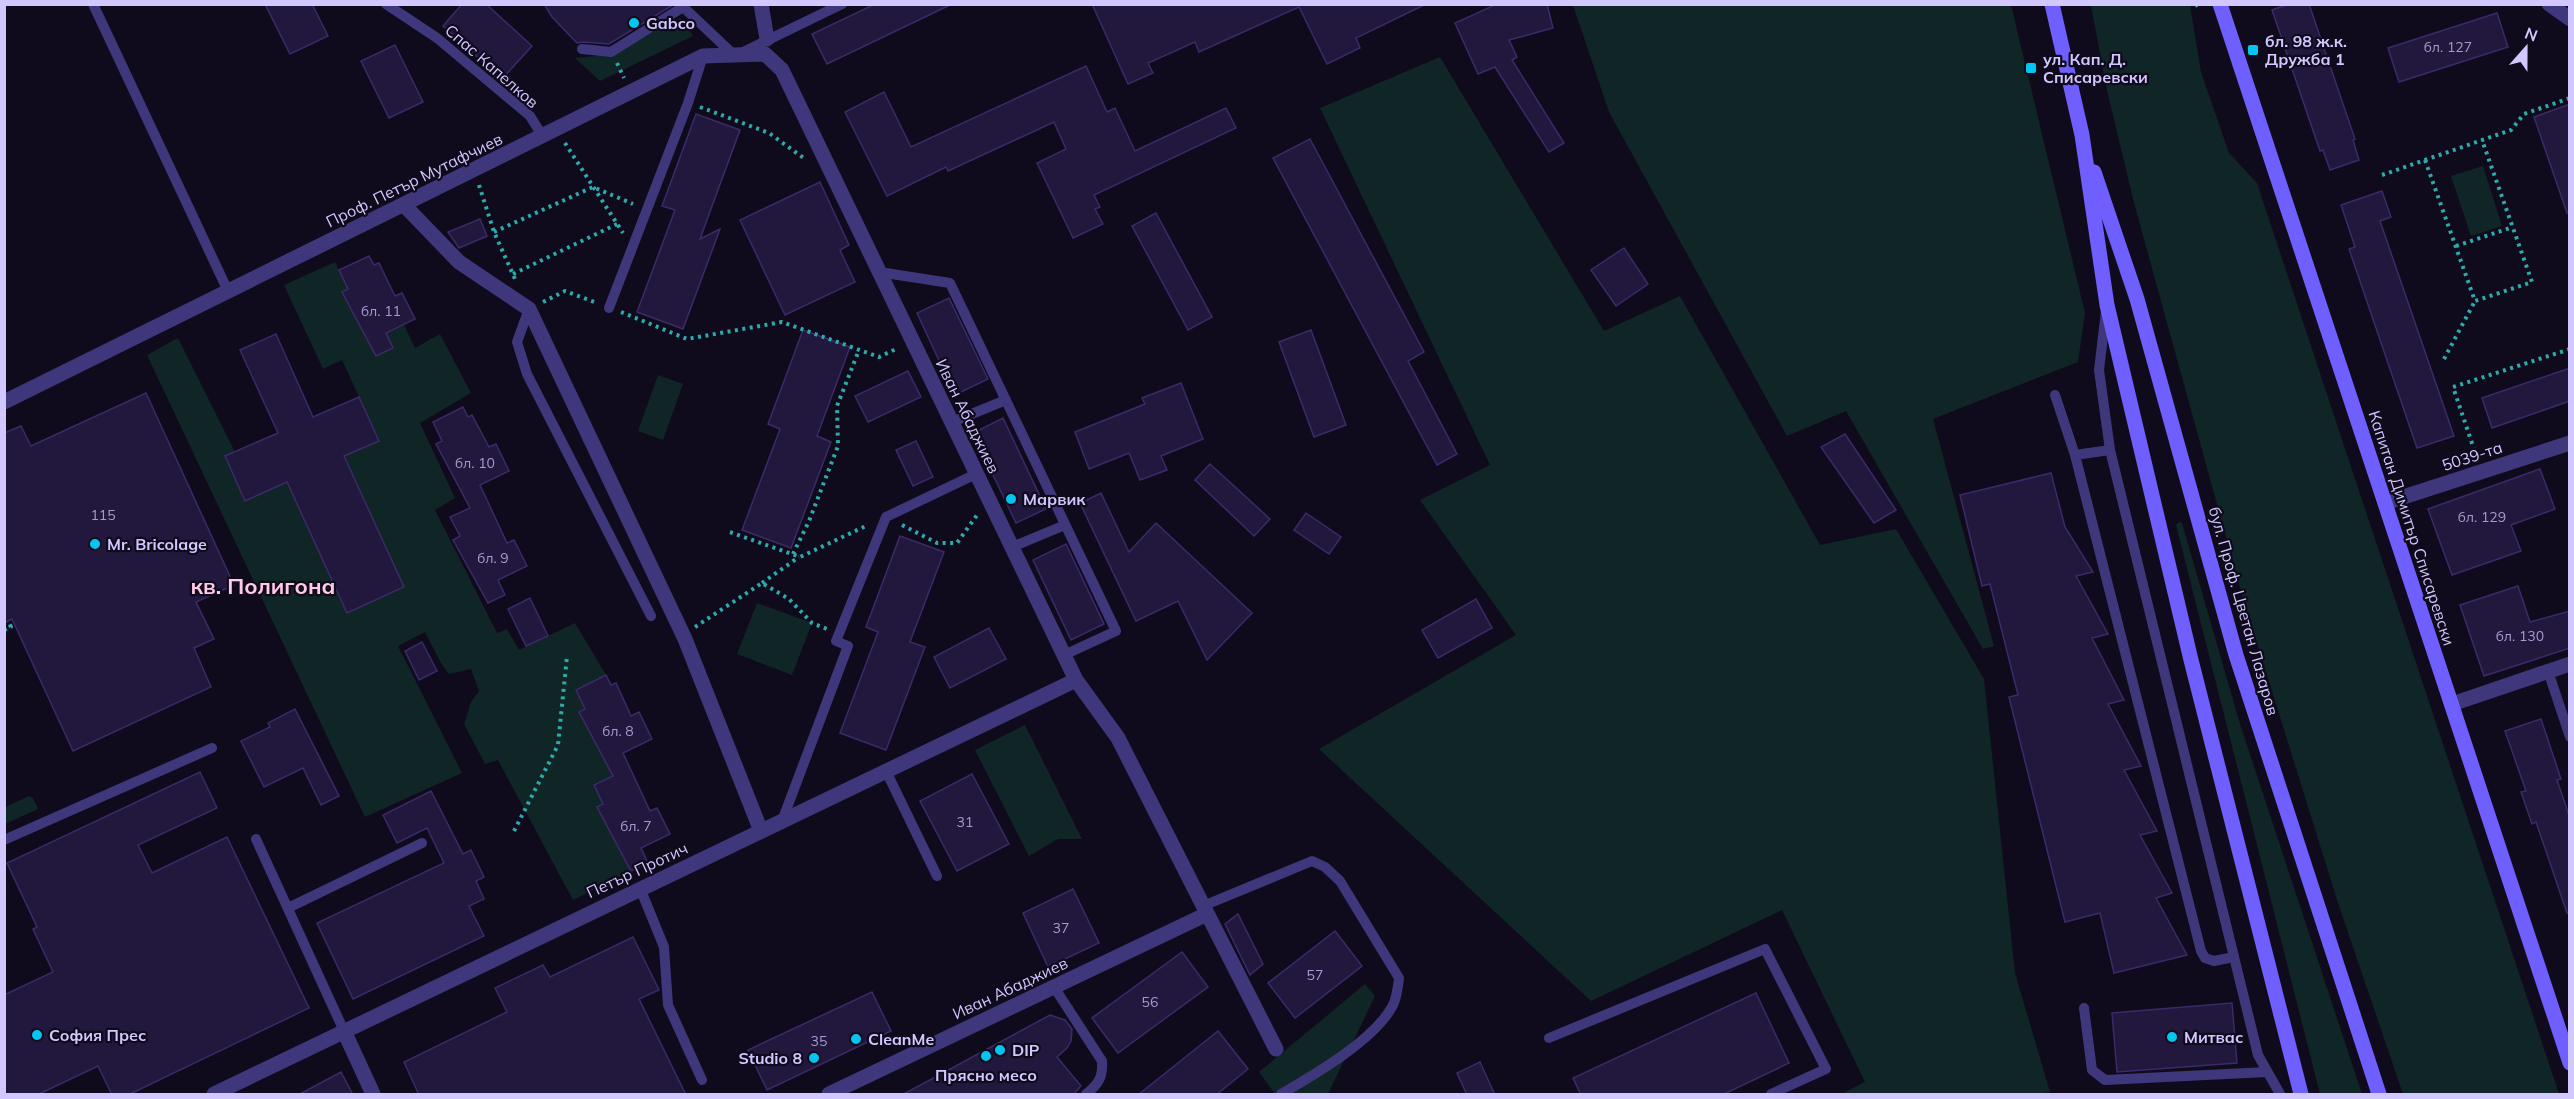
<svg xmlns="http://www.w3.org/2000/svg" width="2574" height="1099" viewBox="0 0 2574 1099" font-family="Mulish,sans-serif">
	<rect width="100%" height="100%" fill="#100b1c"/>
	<g fill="#0f2526">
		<polygon points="1573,5 2011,5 2085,313 2078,362 1933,419 1994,646 1983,649 1846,411 1787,436 1609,112"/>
		<polygon points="2091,5 2190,5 2201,72 2229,153 2257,183 2559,1094 2403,1094 2338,903 2242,595 2134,203 2106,86"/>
		<polygon points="681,18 693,36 600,81 575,58 607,55"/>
		<polygon points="1440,57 1604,331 1680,296 1820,545 1896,529 1984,679 2015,973 2050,1092 2036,1094 1841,1094 1865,1082 1782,910 1591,1001 1319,749 1516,635 1420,500 1490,465 1320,108"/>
		<polygon points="2483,166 2502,226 2471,236 2451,176"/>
		<polygon points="335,262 348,289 342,293 376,356 393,348 386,333 404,325 415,348 440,334 471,393 420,423 455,498 435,510 497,633 507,629 519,650 575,623 606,675 576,690 585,709 579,713 613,776 594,785 603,804 597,808 631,871 573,900 498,760 485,764 464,724 471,702 479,691 471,669 449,674 441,663 425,632 398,646 462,773 365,817 147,355 178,338 235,452 287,482 403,587 344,456 379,440 342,360 323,369 284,285"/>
		<polygon points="658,375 683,384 663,440 638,431"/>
		<polygon points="2179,522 2182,523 2240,724 2362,1094 2320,1094 2176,525"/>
		<polygon points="757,603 812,623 792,675 737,654"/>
		<polygon points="1025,725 1082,839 1058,839 1029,856 975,750"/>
		<polygon points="29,796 33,798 38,809 5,824 5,807"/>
		<polygon points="1365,984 1375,996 1328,1094 1275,1094 1259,1072"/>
	</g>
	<g fill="#22183d" stroke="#3b2a69" stroke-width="1.5">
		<polygon points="265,4 312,4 328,36 290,54"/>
		<polygon points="462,4 486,4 532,46 502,79 443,26"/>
		<polygon points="544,4 673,4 673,5 609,44 583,42 577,43 552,17"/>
		<polygon points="875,4 952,4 827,64 812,34"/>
		<polygon points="1092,4 1426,4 1356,38 1360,48 1327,64 1299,7 1199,52 1195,42 1148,63 1153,73 1128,84"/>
		<polygon points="1497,4 1547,4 1553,28 1509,40 1517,57 1512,60 1564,143 1549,152 1495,67 1478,74 1455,23"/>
		<polygon points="2289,4 2309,4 2355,139 2353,140 2359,160 2330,170 2323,150 2320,151 2272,10"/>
		<polygon points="2497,13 2508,47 2399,82 2388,48"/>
		<polygon points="395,45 423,102 389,118 361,61"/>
		<polygon points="1086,66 1107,112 1115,108 1135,151 1226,108 1236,128 1094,195 1100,207 1095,209 1103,224 1073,238 1037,163 1066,149 1054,122 948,171 946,167 887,196 845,112 884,92 911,147"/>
		<polygon points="2570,104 2570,212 2567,213 2534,117"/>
		<polygon points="696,114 740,130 700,239 720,229 683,329 637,312 675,210 662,206"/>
		<polygon points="1310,139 1424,352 1408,361 1457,454 1437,465 1273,158"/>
		<polygon points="820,182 849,245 840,250 855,282 785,315 740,220"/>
		<polygon points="2382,191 2391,217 2380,221 2454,436 2417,448 2349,249 2355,247 2341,205"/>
		<polygon points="1156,213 1212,317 1188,330 1132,226"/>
		<polygon points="480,219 487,236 459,248 448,232"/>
		<polygon points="1624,248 1648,284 1616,306 1591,270"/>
		<polygon points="369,256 374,265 379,263 395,296 402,293 415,319 386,333 393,348 376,356 342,292 348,289 339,270"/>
		<polygon points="949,298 988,379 955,395 917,313"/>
		<polygon points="803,330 850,347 817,436 831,442 791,548 742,530 780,429 768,424"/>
		<polygon points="1311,330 1346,425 1314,437 1279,342"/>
		<polygon points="276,334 313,417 359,397 379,441 344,456 404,587 347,613 287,482 245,501 225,456 278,433 240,350"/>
		<polygon points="2570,368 2570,401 2492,428 2482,398"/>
		<polygon points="908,371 921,397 868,422 855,396"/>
		<polygon points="1181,383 1203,439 1161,456 1167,470 1140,480 1129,453 1089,469 1075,432 1145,404 1142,398"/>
		<polygon points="146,393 234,585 196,602 214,639 194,648 211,687 73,751 12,619 4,623 4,433 21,426 31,446"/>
		<polygon points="463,407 468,417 472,415 489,447 496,444 509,471 480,485 507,543 514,540 527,566 498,580 505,595 488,603 453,540 460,536 450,517 470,508 436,444 442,441 433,422"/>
		<polygon points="1003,418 1046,509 1016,523 973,433"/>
		<polygon points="1845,434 1896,510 1874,523 1821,447"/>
		<polygon points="916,441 933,477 913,486 896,450"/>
		<polygon points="1210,464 1270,519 1254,536 1195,480"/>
		<polygon points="2540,469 2555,509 2511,525 2521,551 2452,575 2428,509"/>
		<polygon points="2051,473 2065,527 2093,572 2076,576 2108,634 2092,638 2124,700 2108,704 2141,766 2124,770 2157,831 2140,835 2172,893 2156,898 2187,955 2114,973 2100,913 2065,922 2009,697 2018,695 1990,584 1982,586 1960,495"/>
		<polygon points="1101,493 1129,552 1156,523 1252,613 1207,660 1178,601 1136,621 1080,503"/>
		<polygon points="1306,513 1341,537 1329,554 1294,530"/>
		<polygon points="900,536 944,552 910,642 925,647 886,750 840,733 878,632 866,627"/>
		<polygon points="1066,544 1104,624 1071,640 1033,560"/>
		<polygon points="2518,586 2530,622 2570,611 2570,648 2484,676 2460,605"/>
		<polygon points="530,598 548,636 526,646 508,609"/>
		<polygon points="1476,599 1492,628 1438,658 1422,630"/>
		<polygon points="989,628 1006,659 950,688 934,657"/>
		<polygon points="422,642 437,671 419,680 405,651"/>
		<polygon points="606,675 611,685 616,683 631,716 639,712 652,739 623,753 650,811 657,808 670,834 641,848 648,863 631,871 597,807 603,804 594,785 613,776 579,712 585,709 576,690"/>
		<polygon points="295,709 339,796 321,805 303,768 264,787 241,741 270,727 268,723"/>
		<polygon points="2541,719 2561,779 2557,780 2570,818 2570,912 2567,913 2536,822 2532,824 2521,792 2526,791 2505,731"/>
		<polygon points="200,772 217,808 138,845 152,873 227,837 309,1008 128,1095 112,1095 98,1066 37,1095 4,1095 4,995 53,972 33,929 37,927 7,863"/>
		<polygon points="972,774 1009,844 957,871 920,801"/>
		<polygon points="431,791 463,854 471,850 484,877 476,881 484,899 469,906 484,936 353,999 317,923 444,863 427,828 397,843 383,815"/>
		<polygon points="1073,889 1099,943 1048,967 1023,913"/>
		<polygon points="1238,914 1263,964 1250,975 1225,924"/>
		<polygon points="1335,931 1362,966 1295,1018 1268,983"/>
		<polygon points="633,937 659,990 639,999 686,1095 419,1095 404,1062 507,1012 495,988 543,965 550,977"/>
		<polygon points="1182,952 1208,987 1118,1053 1092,1018"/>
		<polygon points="872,992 891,1031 767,1090 748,1050"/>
		<polygon points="1756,993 1789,1063 1722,1095 1581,1095 1573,1078"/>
		<polygon points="2232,1003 2237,1063 2117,1072 2112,1013"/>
		<polygon points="1050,1015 1065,1020 1072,1029 1071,1041 1067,1048 1057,1057 1081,1086 1073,1095 902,1095"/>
		<polygon points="1218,1031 1248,1069 1216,1095 1138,1095"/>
		<polygon points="1480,1062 1495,1095 1467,1095 1457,1073"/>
		<polygon points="341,1072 353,1095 298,1095"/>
	</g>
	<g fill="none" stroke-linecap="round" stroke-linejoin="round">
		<g stroke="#2daaac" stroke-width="4" stroke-dasharray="3 4.5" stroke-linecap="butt">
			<polyline points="2195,6 2198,4"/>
			<polyline points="617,63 624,78"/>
			<polyline points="700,107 769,133 805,159"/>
			<polyline points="565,143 623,233"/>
			<polyline points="2425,160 2475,301 2532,282 2482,140"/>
			<polyline points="2382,175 2511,130 2524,114 2570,98"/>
			<polyline points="479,185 494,232 515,279"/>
			<polyline points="494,232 593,187 633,204"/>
			<polyline points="2456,246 2513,227"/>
			<polyline points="513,274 617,224"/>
			<polyline points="543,302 565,291 597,303"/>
			<polyline points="621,312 687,339 782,322 879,357 898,348"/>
			<polyline points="2444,359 2475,301"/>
			<polyline points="2477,458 2453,387 2570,349"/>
			<polyline points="902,525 937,543 957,543 977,515"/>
			<polyline points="730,532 800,557 868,525"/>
			<polyline points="793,554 809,521 838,446 837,406 859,350"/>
			<polyline points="762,583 799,557"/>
			<polyline points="695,627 762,583 789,599 812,623 827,629"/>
			<polyline points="4,630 11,627 8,621"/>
			<polyline points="514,831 558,745 567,656"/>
		</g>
		<g stroke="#3e377b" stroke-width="10">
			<polyline points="93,4 228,291"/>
			<polyline points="386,4 437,38 530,116 543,137"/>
			<polyline points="680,4 735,56 842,4"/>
			<polyline points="582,49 611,52 683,7"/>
			<polyline points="879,272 950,283 1116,631 1064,655"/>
			<polyline points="609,308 688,103 703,56"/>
			<polyline points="529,309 517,342 527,374 651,616"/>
			<polyline points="2106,311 2099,370 2110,450 2258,1055 2280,1094"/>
			<polyline points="2055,395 2075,455 2201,951 2205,958 2214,961 2234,957"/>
			<polyline points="952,422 1006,400"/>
			<polyline points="2075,455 2110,450"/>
			<polyline points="1012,547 1065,525"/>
			<polyline points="2548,671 2570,737"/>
			<polyline points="886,771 937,876"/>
			<polyline points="782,821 848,646 836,641 886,517 976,474"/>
			<polyline points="256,839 344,1031"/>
			<polyline points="4,840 212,748"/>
			<polyline points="640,888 664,947 668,1005 702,1080"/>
			<path d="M1203,906L1312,861L1325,867L1340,881L1399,978C1398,987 1397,997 1393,1005C1376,1039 1314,1075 1281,1094"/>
			<polyline points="288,908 422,843"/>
			<path d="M1054,987L1102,1061C1103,1077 1099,1084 1086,1094"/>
			<polyline points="2084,1008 2092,1070 2105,1080 2267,1072"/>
			<polyline points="1549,1038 1765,949 1826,1069 1771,1094"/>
		</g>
		<g stroke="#3e377b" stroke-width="15">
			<polyline points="761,4 767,39"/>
			<polyline points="2549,4 2570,19"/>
			<polyline points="404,205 459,262 529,309 685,639 761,831"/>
			<polyline points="4,402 703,56 765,54 782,70 1076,680 1118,738 1276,1049"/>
			<polyline points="2385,503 2570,443"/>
			<polyline points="2452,704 2570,664"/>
			<polyline points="344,1031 373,1094"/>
			<polyline points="214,1094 1076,680"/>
			<polyline points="829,1094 1207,914"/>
		</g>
		<g stroke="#6f5ffe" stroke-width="15">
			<polyline points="2052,4 2082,135 2107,305 2191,660 2301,1094"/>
			<polyline points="2220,4 2570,1063"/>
			<polyline points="2094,172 2137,299 2236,655 2379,1094"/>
		</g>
	</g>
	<g fill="#02c6f0" stroke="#100b1c" stroke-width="2">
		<circle cx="634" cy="23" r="6"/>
		<rect x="2247" y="44" width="12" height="12" rx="3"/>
		<rect x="2025" y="62" width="12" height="12" rx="3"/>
		<circle cx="1011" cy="499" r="6"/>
		<circle cx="95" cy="544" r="6"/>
		<circle cx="37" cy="1035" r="6"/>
		<circle cx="2172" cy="1037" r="6"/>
		<circle cx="856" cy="1039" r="6"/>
		<circle cx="1000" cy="1050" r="6"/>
		<circle cx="986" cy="1056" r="6"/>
		<circle cx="814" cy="1058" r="6"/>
	</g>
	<g text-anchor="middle" stroke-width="4.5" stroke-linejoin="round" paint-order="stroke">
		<g font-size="14" fill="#a69bce">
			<text x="2448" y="52">бл. 127</text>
			<text x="381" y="316">бл. 11</text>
			<text x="475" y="468">бл. 10</text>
			<text x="103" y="520">115</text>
			<text x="2482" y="522">бл. 129</text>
			<text x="493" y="563">бл. 9</text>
			<text x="2520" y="641">бл. 130</text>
			<text x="618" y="736">бл. 8</text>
			<text x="965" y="827">31</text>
			<text x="636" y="831">бл. 7</text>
			<text x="1061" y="933">37</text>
			<text x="1315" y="980">57</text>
			<text x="1150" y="1007">56</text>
			<text x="819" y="1046">35</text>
		</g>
		<g font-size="16" font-weight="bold" fill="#d2c7ff" stroke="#100b1c" text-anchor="start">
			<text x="646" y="29">Gabco</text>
			<text x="2265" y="47">бл. 98 ж.к.<tspan x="2265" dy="18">Дружба 1</tspan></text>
			<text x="2043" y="65">ул. Кап. Д.<tspan x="2043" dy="18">Списаревски</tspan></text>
			<text x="1023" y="505">Марвик</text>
			<text x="107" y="550">Mr. Bricolage</text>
			<text x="49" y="1041">София Прес</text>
			<text x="2184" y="1043">Митвас</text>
			<text x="868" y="1045">CleanMe</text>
			<text x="1012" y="1056">DIP</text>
			<text x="802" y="1064" text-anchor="end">Studio 8</text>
			<text x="986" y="1081" text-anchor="middle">Прясно месо</text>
		</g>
		<g font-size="16" fill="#d2c7ff" stroke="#100b1c">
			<text transform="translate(492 66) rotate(41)" y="6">Спас Капелков</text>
			<text transform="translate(414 180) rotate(-26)" y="6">Проф. Петър Мутафчиев</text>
			<text transform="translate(968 416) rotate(64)" y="6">Иван Абаджиев</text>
			<text transform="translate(2472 456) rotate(-18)" y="6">5039-та</text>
			<text transform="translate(2412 528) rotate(72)" y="6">Капитан Димитър Списаревски</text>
			<text transform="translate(2244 611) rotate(74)" y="6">бул. Проф. Цветан Лазаров</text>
			<text transform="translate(637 870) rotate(-25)" y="6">Петър Протич</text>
			<text transform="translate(1010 988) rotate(-25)" y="6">Иван Абаджиев</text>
		</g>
		<g font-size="22" font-weight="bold" fill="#ffc9e7" stroke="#100b1c">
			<text x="263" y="594">кв. Полигона</text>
		</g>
	</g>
	<rect width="2574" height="1099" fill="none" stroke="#d2c7ff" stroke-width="12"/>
	<g transform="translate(2526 48) rotate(21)" stroke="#100b1c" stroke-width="4.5" paint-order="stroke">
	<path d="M0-4.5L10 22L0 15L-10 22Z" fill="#d2c7ff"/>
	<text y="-9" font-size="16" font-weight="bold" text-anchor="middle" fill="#d2c7ff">N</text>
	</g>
</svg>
